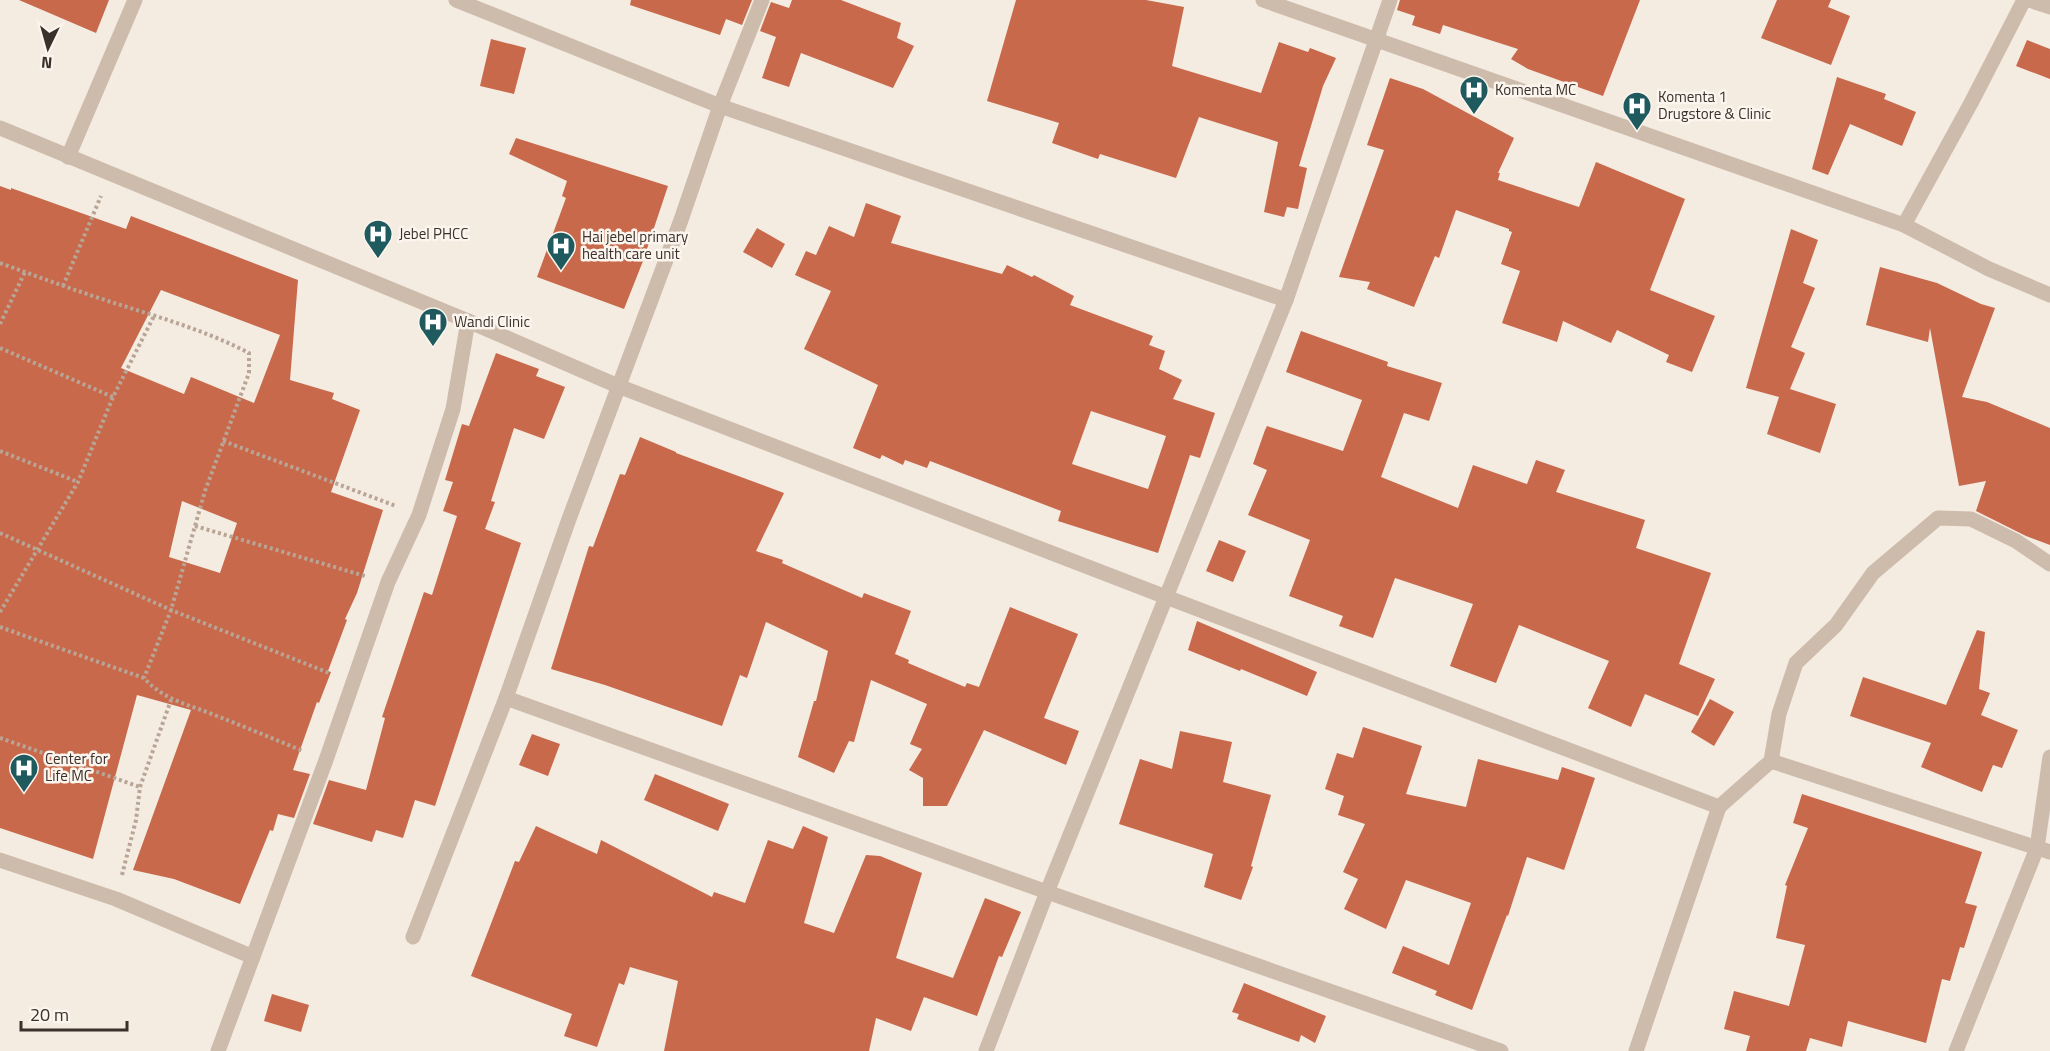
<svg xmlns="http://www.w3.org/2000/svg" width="2050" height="1051" viewBox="0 0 2050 1051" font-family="'Titillium Web',sans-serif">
	<rect width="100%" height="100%" fill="#f4ebe1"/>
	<g fill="#c8694b" fill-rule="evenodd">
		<polygon points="19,0 109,0 96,33"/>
		<polygon points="631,0 752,0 742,25 726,19 720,35 630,5"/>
		<polygon points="792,0 841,0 901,23 897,38 914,46 893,88 801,53 789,87 762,78 776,37 760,31 771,2 789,8"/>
		<polygon points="1016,0 1146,0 1184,7 1172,66 1261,93 1279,42 1308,52 1310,48 1336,58 1323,86 1299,166 1307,168 1298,209 1287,207 1284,217 1264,212 1278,142 1199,117 1176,178 1100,154 1098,159 1052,143 1059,123 987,101"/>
		<polygon points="1400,0 1640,0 1603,96 1528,69 1511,59 1518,49 1443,25 1440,34 1412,25 1415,16 1397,10"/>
		<polygon points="1777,0 1831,0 1828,7 1850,16 1831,65 1761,38"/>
		<polygon points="491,39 526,48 514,94 480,86"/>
		<polygon points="2027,40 2050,49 2050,79 2016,66"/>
		<polygon points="1837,77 1886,94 1884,99 1916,112 1902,146 1850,124 1828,175 1812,169"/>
		<polygon points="1390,78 1423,89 1514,138 1498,173 1500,173 1498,180 1579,207 1596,162 1685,199 1650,290 1715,316 1692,372 1666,362 1669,355 1617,330 1611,343 1563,321 1557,342 1502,323 1520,271 1501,264 1512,232 1509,231 1509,229 1456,210 1439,258 1435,256 1414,307 1367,289 1370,282 1339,277 1384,150 1367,145"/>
		<polygon points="516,138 668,186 643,261 624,309 537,277 566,198 562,196 567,181 509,154"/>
		<path d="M0,186L11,190V188L126,229L131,216L298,280L290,380L334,393L332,399L360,410L331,492L383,510L357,593L345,619L347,620L328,671L331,672L319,703L317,702L293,770L310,774L294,818L278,814L273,831L270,830L240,904L174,879L133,870L191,710L137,695L93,859L0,828ZM161,290L280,335L254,403L191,377L184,394L121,368ZM182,501L237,523L220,573L169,557Z"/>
		<path d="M866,203L901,216L891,243L1002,274L1007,265L1032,277L1034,275L1074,296L1070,305L1153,336L1149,345L1165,351L1159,369L1182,380L1173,399L1215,413L1200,458L1190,455L1158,553L1058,521L1061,511L930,461L927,468L905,460L903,465L882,455L880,459L853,448L878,385L804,349L831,291L795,275L806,251L816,255L829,226L854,237ZM1091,411L1166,436L1148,489L1072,464Z"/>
		<polygon points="757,228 785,244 772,268 743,252"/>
		<polygon points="1791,229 1818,240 1803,283 1815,288 1791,347 1805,353 1790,389 1836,404 1820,453 1767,434 1779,397 1746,388"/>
		<polygon points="1880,267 1937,283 1981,304 1995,308 1962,397 1987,402 2050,428 2050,545 2026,536 1976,511 1986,481 1959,486 1930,328 1928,342 1866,325"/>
		<polygon points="1301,331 1388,362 1387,366 1442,383 1429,421 1404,413 1381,477 1458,508 1473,465 1527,484 1536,460 1565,470 1556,492 1645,520 1636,548 1711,573 1679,664 1715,679 1698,716 1645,694 1631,727 1588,708 1609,661 1519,625 1496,683 1450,666 1473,604 1395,578 1373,638 1339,626 1343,616 1289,596 1310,540 1248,515 1267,470 1253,464 1265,430 1267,426 1343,451 1362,400 1286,372"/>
		<polygon points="496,353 539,369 536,376 565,387 544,439 514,428 491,501 495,502 485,529 521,543 435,806 415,800 403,838 376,830 372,842 313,824 329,780 366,790 385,718 382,717 424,592 432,595 457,516 443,511 453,482 445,480 462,424 469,426"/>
		<polygon points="640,437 676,452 676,453 784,493 756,551 783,560 782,563 862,598 864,593 911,611 895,654 909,660 908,663 965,687 967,683 979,687 1010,607 1078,634 1044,718 1079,731 1066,765 984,730 947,806 923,806 923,778 909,770 922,749 910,744 927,704 871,680 854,742 849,741 834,773 798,757 814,701 816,701 828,651 766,622 747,678 740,675 722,726 605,685 551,669 589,546 593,547 620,474 625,475"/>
		<polygon points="1219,540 1246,551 1233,582 1206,571"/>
		<polygon points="1197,621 1317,672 1307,696 1241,669 1240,671 1188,650"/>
		<polygon points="1977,630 1985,632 1979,689 1990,693 1981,715 2018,730 2002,768 1993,765 1982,792 1921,767 1931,743 1850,716 1863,677 1946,705"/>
		<polygon points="1710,699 1734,712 1714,746 1691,732"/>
		<polygon points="1363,727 1422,746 1406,794 1466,807 1478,759 1558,780 1562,767 1595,778 1564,870 1527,857 1508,916 1507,915 1472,1010 1435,995 1437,991 1392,973 1403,946 1449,965 1471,903 1406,880 1386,929 1344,909 1358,879 1343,872 1365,824 1338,815 1344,796 1325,789 1337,753 1353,758"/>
		<polygon points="1180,731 1232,742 1223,782 1271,795 1251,866 1253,867 1241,900 1204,887 1213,854 1119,824 1140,759 1172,769"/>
		<polygon points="532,734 560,744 548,776 519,765"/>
		<polygon points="655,774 729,804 718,831 644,800"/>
		<polygon points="1802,794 1982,852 1965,903 1977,906 1964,948 1960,947 1950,981 1942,979 1926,1043 1848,1021 1842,1047 1810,1038 1806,1051 1746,1051 1750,1036 1724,1029 1734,991 1789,1006 1805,945 1776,938 1787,886 1785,885 1808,828 1793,823"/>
		<polygon points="536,826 597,854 601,840 712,897 714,892 745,903 768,840 793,849 803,826 828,837 804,923 834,933 866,855 880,856 922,873 896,958 953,978 985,898 1021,912 1002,957 999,956 977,1016 924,997 911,1031 876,1018 869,1051 664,1051 678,981 630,967 624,985 619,983 597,1047 564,1036 572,1014 471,976 515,861 519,862"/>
		<polygon points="1244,983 1326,1016 1315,1043 1301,1035 1299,1042 1237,1019 1239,1014 1232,1012"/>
		<polygon points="272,994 309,1005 301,1032 264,1021"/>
	</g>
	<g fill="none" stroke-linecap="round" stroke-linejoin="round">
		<g stroke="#b9a596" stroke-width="4" stroke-dasharray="3 3" stroke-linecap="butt">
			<path d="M0,263C36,276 71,289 108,301C155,316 205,330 249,353V373L205,491L171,610L144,678"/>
			<polyline points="63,286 101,196"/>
			<polyline points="0,324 25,272"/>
			<polyline points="0,348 113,397"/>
			<polyline points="223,441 396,506"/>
			<polyline points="0,451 78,482"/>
			<polyline points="195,526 365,576"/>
			<polyline points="0,533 171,610 329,673"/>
			<polyline points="0,612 78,482 113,397 154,316"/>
			<path d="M0,627L144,678C163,700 190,705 217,716C245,727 274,739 303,751"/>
			<polyline points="0,738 140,787"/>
			<polyline points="122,875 136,820 140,787 171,700"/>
		</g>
		<g stroke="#cdbbac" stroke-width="15">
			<polyline points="456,0 720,106 1286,300"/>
			<polyline points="1263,0 1904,225 1989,269 2050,295"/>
			<polyline points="2029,0 2050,7"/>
			<polyline points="0,128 468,321 618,386 1166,597 1719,807"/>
			<polyline points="68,157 135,0"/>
			<polyline points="1904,225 1971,103 2024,0"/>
			<polyline points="506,698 1047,892 1501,1051"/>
			<polyline points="1771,761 2050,852"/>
			<polyline points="0,860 116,899 253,957"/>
			<polyline points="413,937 506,698 569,519 681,220 720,106 762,0"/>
			<polyline points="218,1051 326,760 388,582 419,515 453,409 468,321"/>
			<polyline points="986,1051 1047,892 1286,300 1390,0"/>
			<polyline points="1636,1051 1719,807 1771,761 1779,714 1796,663 1836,625 1873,573 1938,518 1971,519 2016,541 2050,564"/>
			<polyline points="1956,1051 2037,848 2050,757"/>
		</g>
	</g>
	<defs>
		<g id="hospital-pin" transform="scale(1.5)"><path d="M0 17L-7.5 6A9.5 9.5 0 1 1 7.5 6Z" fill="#1f5a5e" stroke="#fbf5ee"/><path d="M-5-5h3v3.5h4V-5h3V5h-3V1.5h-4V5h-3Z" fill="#fff"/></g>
	</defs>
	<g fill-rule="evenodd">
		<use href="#hospital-pin" x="1474" y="90"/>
		<use href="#hospital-pin" x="1637" y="106"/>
		<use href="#hospital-pin" x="378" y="234"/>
		<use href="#hospital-pin" x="561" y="246"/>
		<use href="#hospital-pin" x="433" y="322"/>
		<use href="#hospital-pin" x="24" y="768"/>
	</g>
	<g text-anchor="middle" stroke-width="5" stroke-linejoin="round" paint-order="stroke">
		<g font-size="15" fill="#3b302b" stroke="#fbf5ee" text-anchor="start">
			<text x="1495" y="95">Komenta MC</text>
			<text x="1658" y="102">Komenta 1<tspan x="1658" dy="17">Drugstore &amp; Clinic</tspan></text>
			<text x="399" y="239">Jebel PHCC</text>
			<text x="582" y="242">Hai jebel primary<tspan x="582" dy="17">health care unit</tspan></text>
			<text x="454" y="327">Wandi Clinic</text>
			<text x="45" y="764">Center for<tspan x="45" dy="17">Life MC</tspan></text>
		</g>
	</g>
	<g transform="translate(48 48) rotate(185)" stroke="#fbf5ee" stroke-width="4.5" paint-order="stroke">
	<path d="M0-4.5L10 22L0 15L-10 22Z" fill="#3b302b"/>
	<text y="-9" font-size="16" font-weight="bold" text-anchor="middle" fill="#3b302b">N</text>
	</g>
	<path d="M21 1021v9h106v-9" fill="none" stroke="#3b302b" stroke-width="3"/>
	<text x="30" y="1021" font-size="18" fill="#3b302b" stroke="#fbf5ee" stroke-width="4.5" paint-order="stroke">20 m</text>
</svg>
